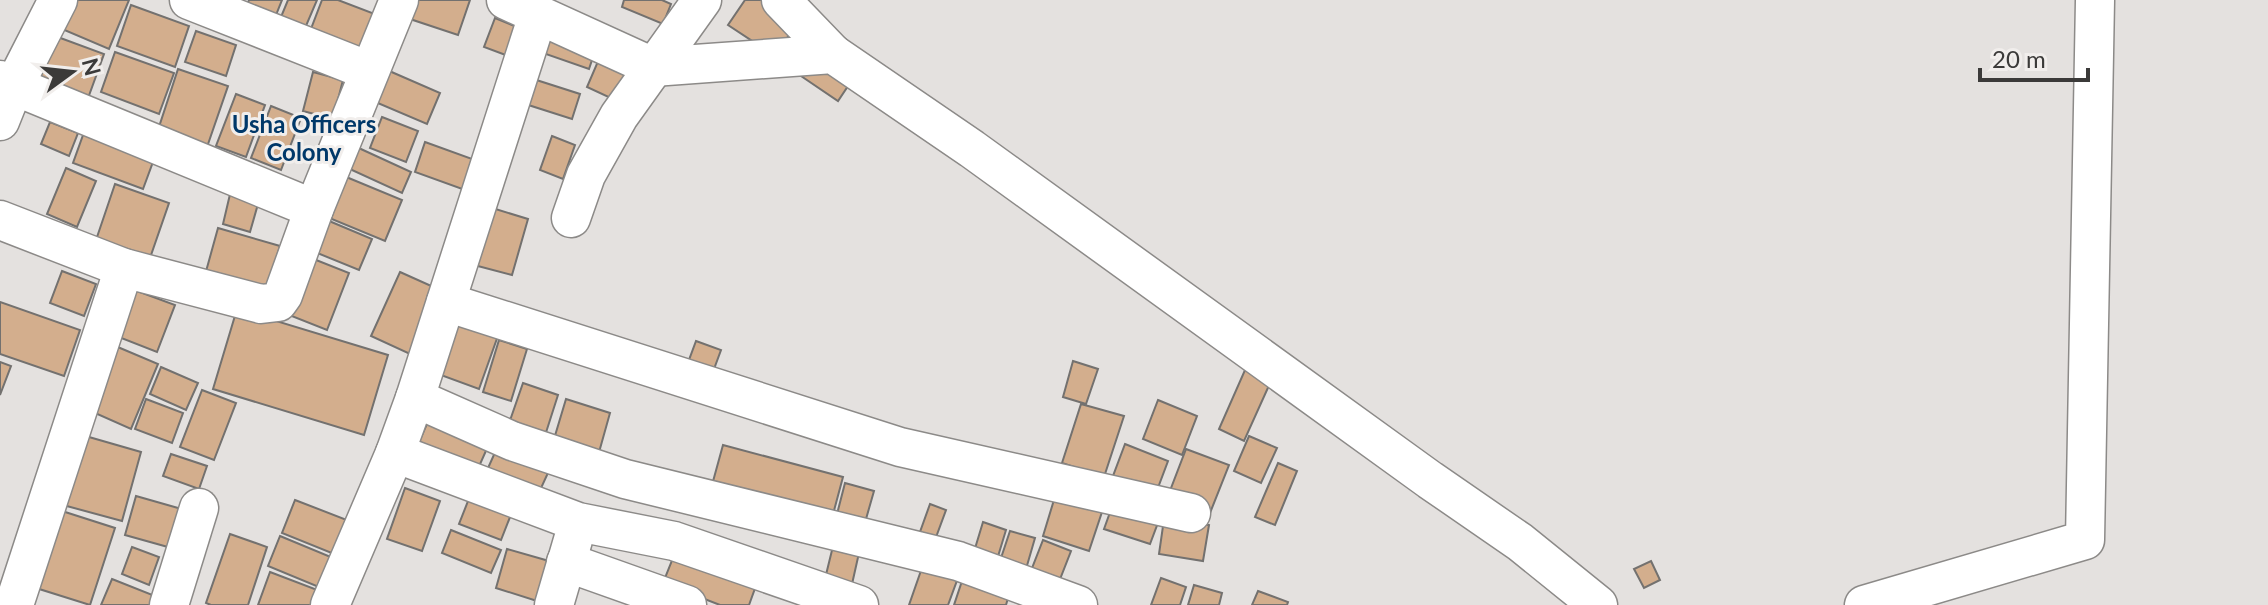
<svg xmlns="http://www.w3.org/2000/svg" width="2268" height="605" viewBox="0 0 2268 605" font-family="Lato,sans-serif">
	<rect width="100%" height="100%" fill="#e4e1df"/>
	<g fill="#d3ae8d" stroke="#73716f" stroke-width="2">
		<polygon points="73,0 129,0 109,49 62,29"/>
		<polygon points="249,0 282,0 272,25 244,13"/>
		<polygon points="288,0 317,0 300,40 276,29"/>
		<polygon points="322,0 338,0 380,16 362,63 306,42"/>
		<polygon points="413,0 470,0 458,35 407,18"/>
		<polygon points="624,0 662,0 671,4 663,24 622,7"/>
		<polygon points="745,0 770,0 799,20 775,56 728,25"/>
		<polygon points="131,5 189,26 175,67 117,46"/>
		<polygon points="495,18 522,29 511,57 484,47"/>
		<polygon points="196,31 236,45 226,76 185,62"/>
		<polygon points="546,34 595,51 589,69 540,52"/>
		<polygon points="55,36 104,54 87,101 38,82"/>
		<polygon points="115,52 174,73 159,114 101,92"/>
		<polygon points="602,52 632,66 617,101 587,87"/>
		<polygon points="812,57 850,83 838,101 801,76"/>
		<polygon points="178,69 228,86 207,147 158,130"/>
		<polygon points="387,70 440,93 427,124 373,101"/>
		<polygon points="313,72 343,80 333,119 303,111"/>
		<polygon points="527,77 580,94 572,119 519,102"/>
		<polygon points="236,94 265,105 246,157 216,146"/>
		<polygon points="271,106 301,118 281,170 251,158"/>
		<polygon points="382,117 418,131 406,162 370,148"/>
		<polygon points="50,122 78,133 69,156 41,144"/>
		<polygon points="87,124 157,151 143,189 73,163"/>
		<polygon points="552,136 575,145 563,179 540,170"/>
		<polygon points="425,142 475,160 465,190 415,172"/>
		<polygon points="350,144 411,172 402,193 341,165"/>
		<polygon points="66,168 96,181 77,227 47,214"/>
		<polygon points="339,174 402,200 385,241 322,215"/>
		<polygon points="115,184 169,203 150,258 96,240"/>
		<polygon points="231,190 260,197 250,232 223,224"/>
		<polygon points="489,207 528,219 512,275 474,265"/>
		<polygon points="322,218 372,239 359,270 310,250"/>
		<polygon points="218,228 280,246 266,293 205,275"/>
		<polygon points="306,256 349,273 327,330 284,313"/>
		<polygon points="62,271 96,284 84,316 50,303"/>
		<polygon points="400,272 438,289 410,354 371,336"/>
		<polygon points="129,288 175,305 157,352 111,334"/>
		<polygon points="0,302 80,330 64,376 0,354"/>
		<polygon points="237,309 388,355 364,435 213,389"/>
		<polygon points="460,315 500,330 479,389 438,374"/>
		<polygon points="499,340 527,349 511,401 483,392"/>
		<polygon points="696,341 721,350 714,369 689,360"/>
		<polygon points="113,345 158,364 131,429 86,409"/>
		<polygon points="1073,361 1098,369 1086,404 1063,397"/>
		<polygon points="0,362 11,366 0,395"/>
		<polygon points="161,367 198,383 186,410 150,394"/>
		<polygon points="1245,370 1271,381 1244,441 1219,429"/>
		<polygon points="523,383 558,395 542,445 506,432"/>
		<polygon points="202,390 236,403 214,460 180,447"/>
		<polygon points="146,399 183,413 172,443 135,429"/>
		<polygon points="566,399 610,413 596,463 551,449"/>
		<polygon points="1158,400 1197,416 1182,455 1143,439"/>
		<polygon points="1081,404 1124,416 1104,477 1062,463"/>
		<polygon points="430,417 489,444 477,471 418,444"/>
		<polygon points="82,435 141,452 122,521 63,505"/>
		<polygon points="1249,436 1277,448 1261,483 1234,471"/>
		<polygon points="501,439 553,462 536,499 484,477"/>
		<polygon points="1125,444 1168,461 1156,493 1113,476"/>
		<polygon points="723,445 843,477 832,518 712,485"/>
		<polygon points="1186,449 1229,465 1210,513 1168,496"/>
		<polygon points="171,454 207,466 199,489 163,476"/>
		<polygon points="1278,463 1297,471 1275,525 1255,517"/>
		<polygon points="845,483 874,491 864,526 836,518"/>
		<polygon points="405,488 440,501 422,551 387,539"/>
		<polygon points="1057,490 1104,506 1089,551 1043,536"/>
		<polygon points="136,496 185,510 175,549 125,535"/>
		<polygon points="470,496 512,512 501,540 459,524"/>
		<polygon points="295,500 352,522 339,556 282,533"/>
		<polygon points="930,504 946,510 932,548 916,543"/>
		<polygon points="1113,504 1159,520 1150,544 1104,529"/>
		<polygon points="62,511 115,528 90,605 36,588"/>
		<polygon points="1164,519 1209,525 1203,561 1159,554"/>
		<polygon points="983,522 1006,530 996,563 973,555"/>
		<polygon points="451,530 501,550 491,573 442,553"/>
		<polygon points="1010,531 1035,538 1026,569 1000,561"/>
		<polygon points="230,534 267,547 248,605 211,605 206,603"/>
		<polygon points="280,536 338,560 326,590 268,566"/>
		<polygon points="835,538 861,544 850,593 823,587"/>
		<polygon points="1043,540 1071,551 1055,592 1027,581"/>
		<polygon points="132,547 159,557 149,585 122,574"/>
		<polygon points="677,548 758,580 749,605 720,605 663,583"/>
		<polygon points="507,549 549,561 537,601 496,588"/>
		<polygon points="1651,561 1660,580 1644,588 1634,569"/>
		<polygon points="924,562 959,575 948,605 909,605"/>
		<polygon points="270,572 320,591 314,605 258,605"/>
		<polygon points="964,575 1010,591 1006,605 954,605"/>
		<polygon points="1161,578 1186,587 1180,605 1151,605"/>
		<polygon points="112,579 155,596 152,605 101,605"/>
		<polygon points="1194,585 1222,593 1219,605 1188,605"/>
		<polygon points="1258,591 1288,602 1287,605 1252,605"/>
	</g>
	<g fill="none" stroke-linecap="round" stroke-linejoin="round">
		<g stroke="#8c8a88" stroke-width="41">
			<g id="street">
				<polyline points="189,0 369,71"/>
				<polyline points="506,0 653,67 833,54 972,149 1430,480 1520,542 1598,605"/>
				<polyline points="781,0 833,54"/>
				<polyline points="0,80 314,209"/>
				<polyline points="0,121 14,86 58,0"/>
				<polyline points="571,218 586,175 619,116 702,0"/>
				<polyline points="0,220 124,268 261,304 278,302 283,295 314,209 399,0"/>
				<polyline points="446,302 900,447 1191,513"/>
				<polyline points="415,398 512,441 625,479 958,561 1078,605"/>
				<polyline points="395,453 578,522 674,541 859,605"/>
				<polyline points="566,562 687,605"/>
				<polyline points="14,605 124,268"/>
				<polyline points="169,605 199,508"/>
				<polyline points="330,605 395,453 415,398 538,15"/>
				<polyline points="554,605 573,540"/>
				<polyline points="1864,605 2085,540 2095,0"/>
			</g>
		</g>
		<use href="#street" stroke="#fff" stroke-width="38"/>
	</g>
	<g text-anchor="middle" stroke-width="6" stroke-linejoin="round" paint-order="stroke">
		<g font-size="24" font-weight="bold" fill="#003869" stroke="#f1eeec">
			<text x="304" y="133">Usha Officers<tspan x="304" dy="28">Colony</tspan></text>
		</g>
	</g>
	<g transform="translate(72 72) rotate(75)" stroke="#f1eeec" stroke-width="6" paint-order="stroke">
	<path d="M0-6L14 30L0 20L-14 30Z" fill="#3b3a39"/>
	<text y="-12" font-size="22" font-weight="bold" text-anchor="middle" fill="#3b3a39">N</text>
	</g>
	<path d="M1980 68v12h108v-12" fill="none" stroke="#3b3a39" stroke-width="4"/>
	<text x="1992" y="68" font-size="24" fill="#3b3a39" stroke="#f1eeec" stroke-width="6" paint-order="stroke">20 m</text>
</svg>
